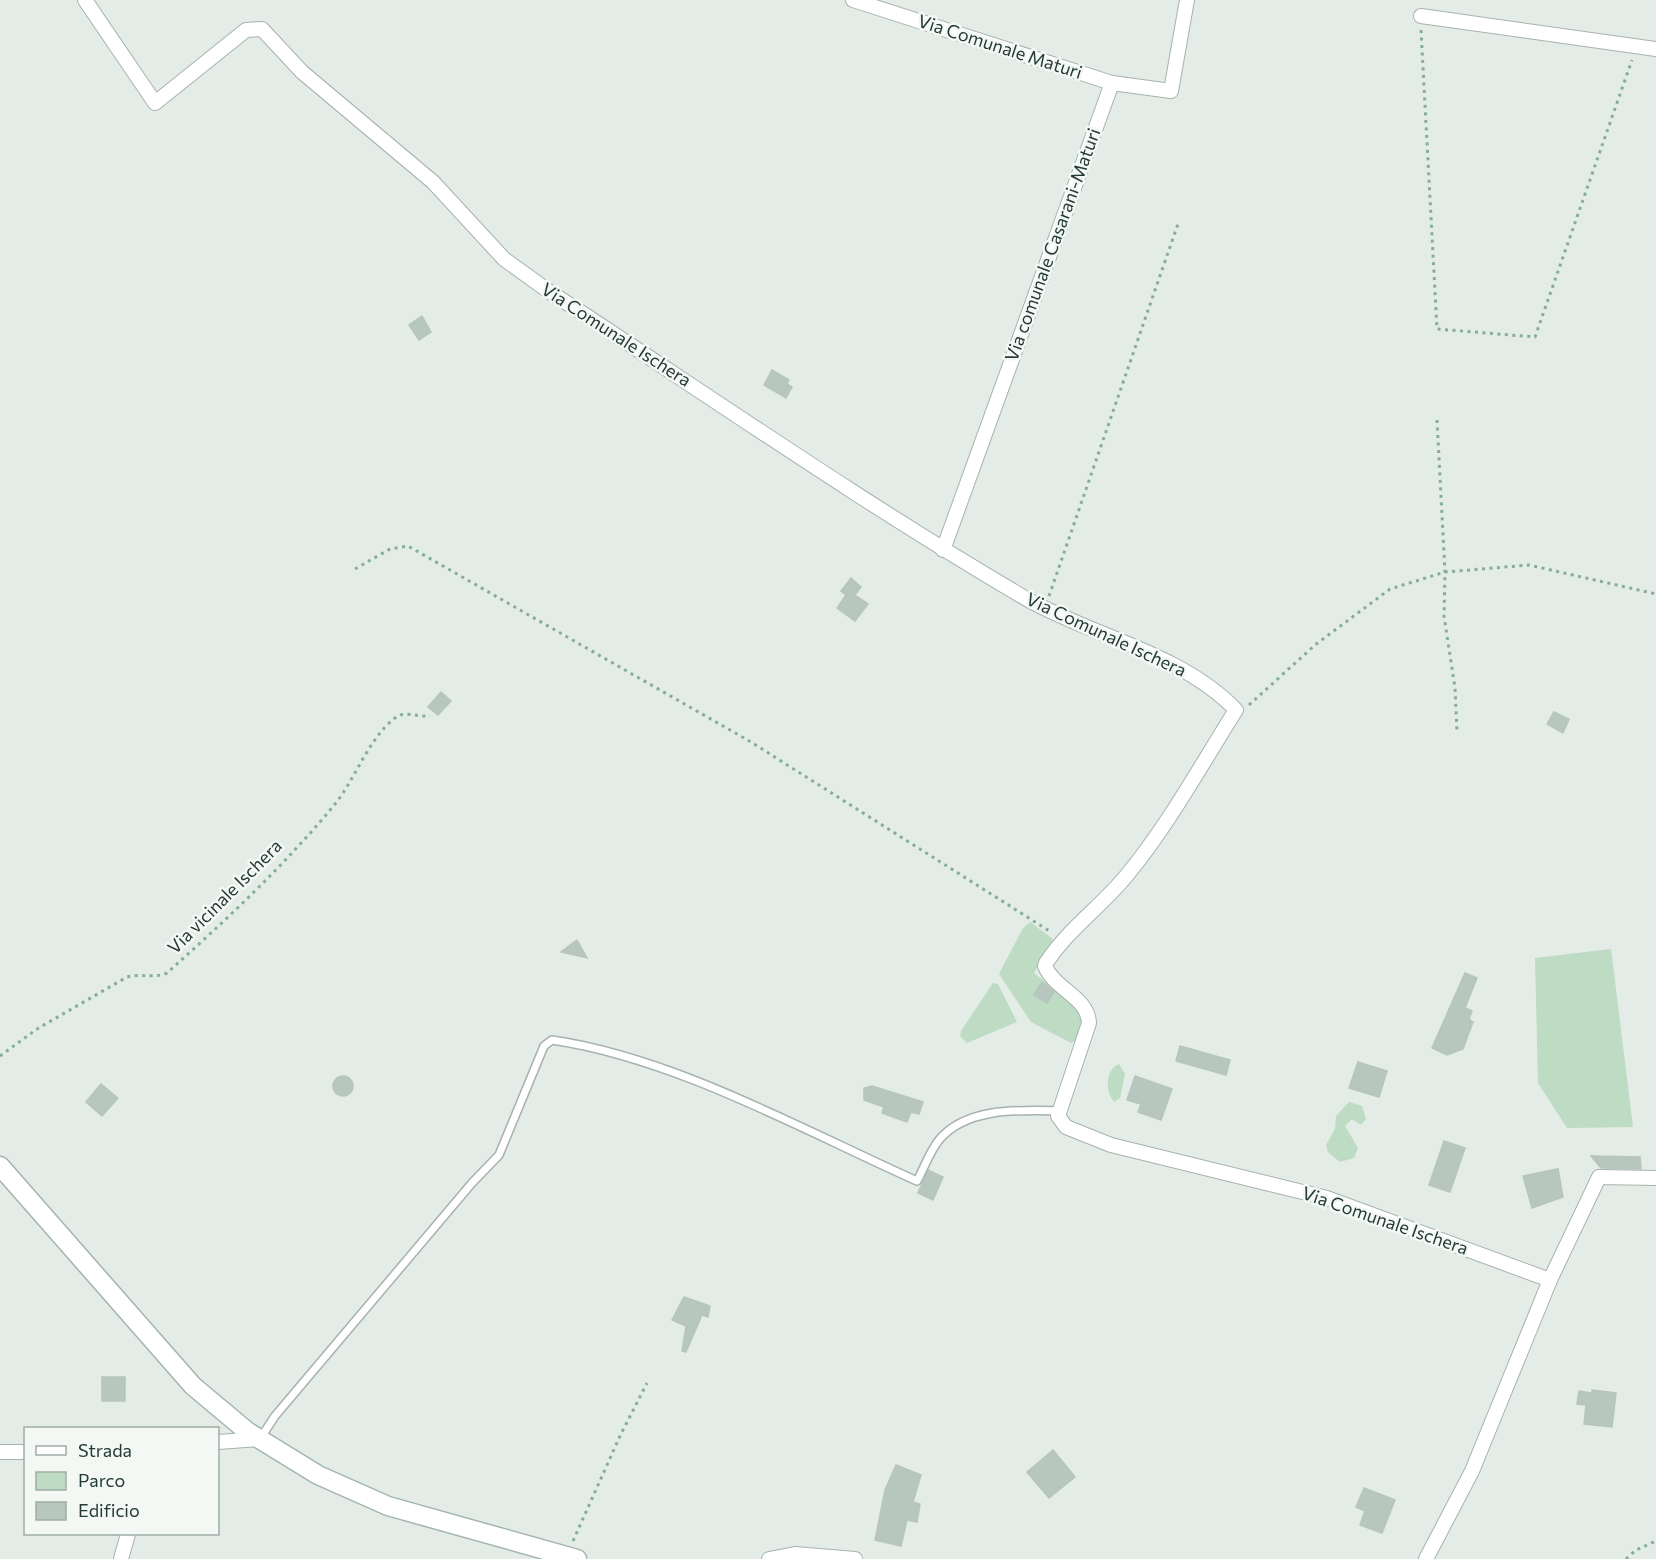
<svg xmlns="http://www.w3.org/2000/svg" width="1656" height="1559" viewBox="0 0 1656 1559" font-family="Commissioner,sans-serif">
	<rect width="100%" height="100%" fill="#e3ece7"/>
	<g fill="#bedbc3">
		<polygon points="1030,922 1053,939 1034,973 1071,1002 1083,1021 1075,1041 1071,1043 1031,1022 999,974 1023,928"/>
		<polygon points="1611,949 1633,1127 1567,1128 1538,1083 1535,958"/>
		<polygon points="993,983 998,984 1017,1022 967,1043 960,1036 961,1031"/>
		<path d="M1119,1064L1125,1074L1120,1098L1114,1102C1105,1091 1105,1070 1119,1064Z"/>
		<polygon points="1349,1102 1362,1106 1366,1119 1361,1125 1352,1119 1345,1126 1358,1148 1354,1158 1340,1162 1328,1152 1326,1145 1335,1129 1336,1116"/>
	</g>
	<g fill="#b8c6c0" stroke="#b6c5bd" stroke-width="1.5">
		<polygon points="422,316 431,332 419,340 409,325"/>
		<polygon points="772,370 789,380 787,384 792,387 786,398 764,385"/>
		<polygon points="851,578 861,587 855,595 868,604 855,621 837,608 846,595 841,591"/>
		<polygon points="441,692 451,701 438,715 428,707"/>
		<polygon points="1554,712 1569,719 1563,733 1547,724"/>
		<polygon points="577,940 587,958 561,952"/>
		<polygon points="1465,973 1477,978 1465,1008 1472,1011 1469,1019 1473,1022 1463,1049 1447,1055 1432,1048"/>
		<polygon points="1042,982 1054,992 1047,1003 1034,995"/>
		<polygon points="1180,1046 1230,1060 1226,1075 1176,1061"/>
		<polygon points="1358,1062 1387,1071 1379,1097 1349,1088"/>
		<circle cx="343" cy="1086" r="10"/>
		<polygon points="1135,1076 1172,1089 1161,1120 1138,1112 1141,1104 1127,1100"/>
		<polygon points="101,1084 118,1098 102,1116 86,1102"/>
		<polygon points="872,1086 923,1102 919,1114 911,1112 907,1122 882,1113 884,1107 864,1100 864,1088"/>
		<polygon points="1444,1141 1465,1148 1450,1192 1429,1185"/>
		<polygon points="1591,1156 1640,1157 1641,1169 1601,1168"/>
		<polygon points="1558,1169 1563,1197 1532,1208 1523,1176"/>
		<polygon points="928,1170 943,1177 933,1200 918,1193"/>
		<polygon points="684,1297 710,1306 708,1317 702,1315 686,1352 682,1351 686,1326 672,1320"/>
		<rect x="102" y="1377" width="23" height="24"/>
		<polygon points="1592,1390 1616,1393 1612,1427 1584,1424 1586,1405 1577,1404 1579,1391 1592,1393"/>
		<polygon points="1053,1450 1075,1477 1049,1498 1027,1472"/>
		<polygon points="896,1465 921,1475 913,1502 920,1504 917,1522 907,1520 901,1546 875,1540 885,1490"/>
		<polygon points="1364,1488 1395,1500 1382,1533 1360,1525 1365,1511 1356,1507"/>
	</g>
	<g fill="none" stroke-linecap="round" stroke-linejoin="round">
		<g stroke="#a6b3ad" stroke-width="10">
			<path id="service" d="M260,1439L275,1416L472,1183L499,1155L544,1046L552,1040C675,1058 803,1130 917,1181C924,1168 930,1151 939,1140C966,1107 1019,1110 1058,1111"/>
		</g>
		<g stroke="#a6b3ad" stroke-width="16">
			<g id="minor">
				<path d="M85,0L155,103L246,30L262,29L302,72L433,182L504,259L547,290C705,393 861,502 1025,598C1093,637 1180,652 1236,710C1201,765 1169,824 1127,875C1102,906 1068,929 1046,963L1045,966C1054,989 1088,997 1089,1023L1058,1116L1066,1127L1111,1145L1327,1198L1550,1280L1472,1471L1426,1559"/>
				<polyline points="853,0 1112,83"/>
				<polyline points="1421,16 1656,49"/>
				<polyline points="943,550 1112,83 1171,91 1187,0"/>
				<polyline points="1550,1280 1599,1177 1656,1178"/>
				<polyline points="218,1442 260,1439"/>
				<polyline points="0,1452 26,1452"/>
				<polyline points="121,1559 128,1534"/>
				<polyline points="769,1559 795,1554 855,1559"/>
			</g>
		</g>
		<g stroke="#a2b6ae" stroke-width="21">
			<polyline id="secondary" points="0,1166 193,1386 248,1432 318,1475 388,1506 577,1559"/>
		</g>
		<g stroke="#86ac9d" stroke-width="3" stroke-dasharray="3 4.5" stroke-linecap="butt">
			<polyline points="1421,30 1437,329 1535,337 1632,60"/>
			<polyline points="1437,420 1445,572 1444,616 1455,688 1457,732"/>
			<polyline points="355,569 390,549 408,546 751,742 1051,932"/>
			<polyline points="1049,596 1179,221"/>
			<polyline points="1249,705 1315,645 1390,589 1445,572 1529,565 1656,594"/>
			<path d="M0,1056L37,1029L127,977C142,973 153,979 167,973C224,922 286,864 335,804C356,778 368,739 395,718C406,709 418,719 430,715"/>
			<polyline points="573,1541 620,1436 647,1383"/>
			<polyline points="1626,1559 1636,1550 1656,1541"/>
		</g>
		<use href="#service" stroke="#fff" stroke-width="7"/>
		<use href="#minor" stroke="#fff" stroke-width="14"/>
		<use href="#secondary" stroke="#fff" stroke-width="18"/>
	</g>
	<g text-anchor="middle" stroke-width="5" stroke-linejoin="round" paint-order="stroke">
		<g font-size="18" fill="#243b33" stroke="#f3f8f5">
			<text transform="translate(1000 47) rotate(18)" y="6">Via Comunale Maturi</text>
			<text transform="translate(1053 245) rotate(-70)" y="6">Via comunale Casarani-Maturi</text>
			<text transform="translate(616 335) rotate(33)" y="6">Via Comunale Ischera</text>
			<text transform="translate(1106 635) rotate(25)" y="6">Via Comunale Ischera</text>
			<text transform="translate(225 897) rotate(-45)" y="6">Via vicinale Ischera</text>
			<text transform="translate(1385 1221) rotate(19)" y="6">Via Comunale Ischera</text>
		</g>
	</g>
	<rect x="24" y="1427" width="195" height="108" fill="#f3f8f5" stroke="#a0aca7" stroke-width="1.5"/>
	<rect x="36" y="1446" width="30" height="9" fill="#ffffff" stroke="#a0aca7" stroke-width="1.5"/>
	<text x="78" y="1457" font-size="18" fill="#243b33">Strada</text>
	<rect x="36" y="1472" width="30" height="18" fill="#bedbc3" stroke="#a0aca7" stroke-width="1.5"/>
	<text x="78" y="1487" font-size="18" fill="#243b33">Parco</text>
	<rect x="36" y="1502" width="30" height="18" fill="#b8c6c0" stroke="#a0aca7" stroke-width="1.5"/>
	<text x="78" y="1517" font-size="18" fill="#243b33">Edificio</text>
</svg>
